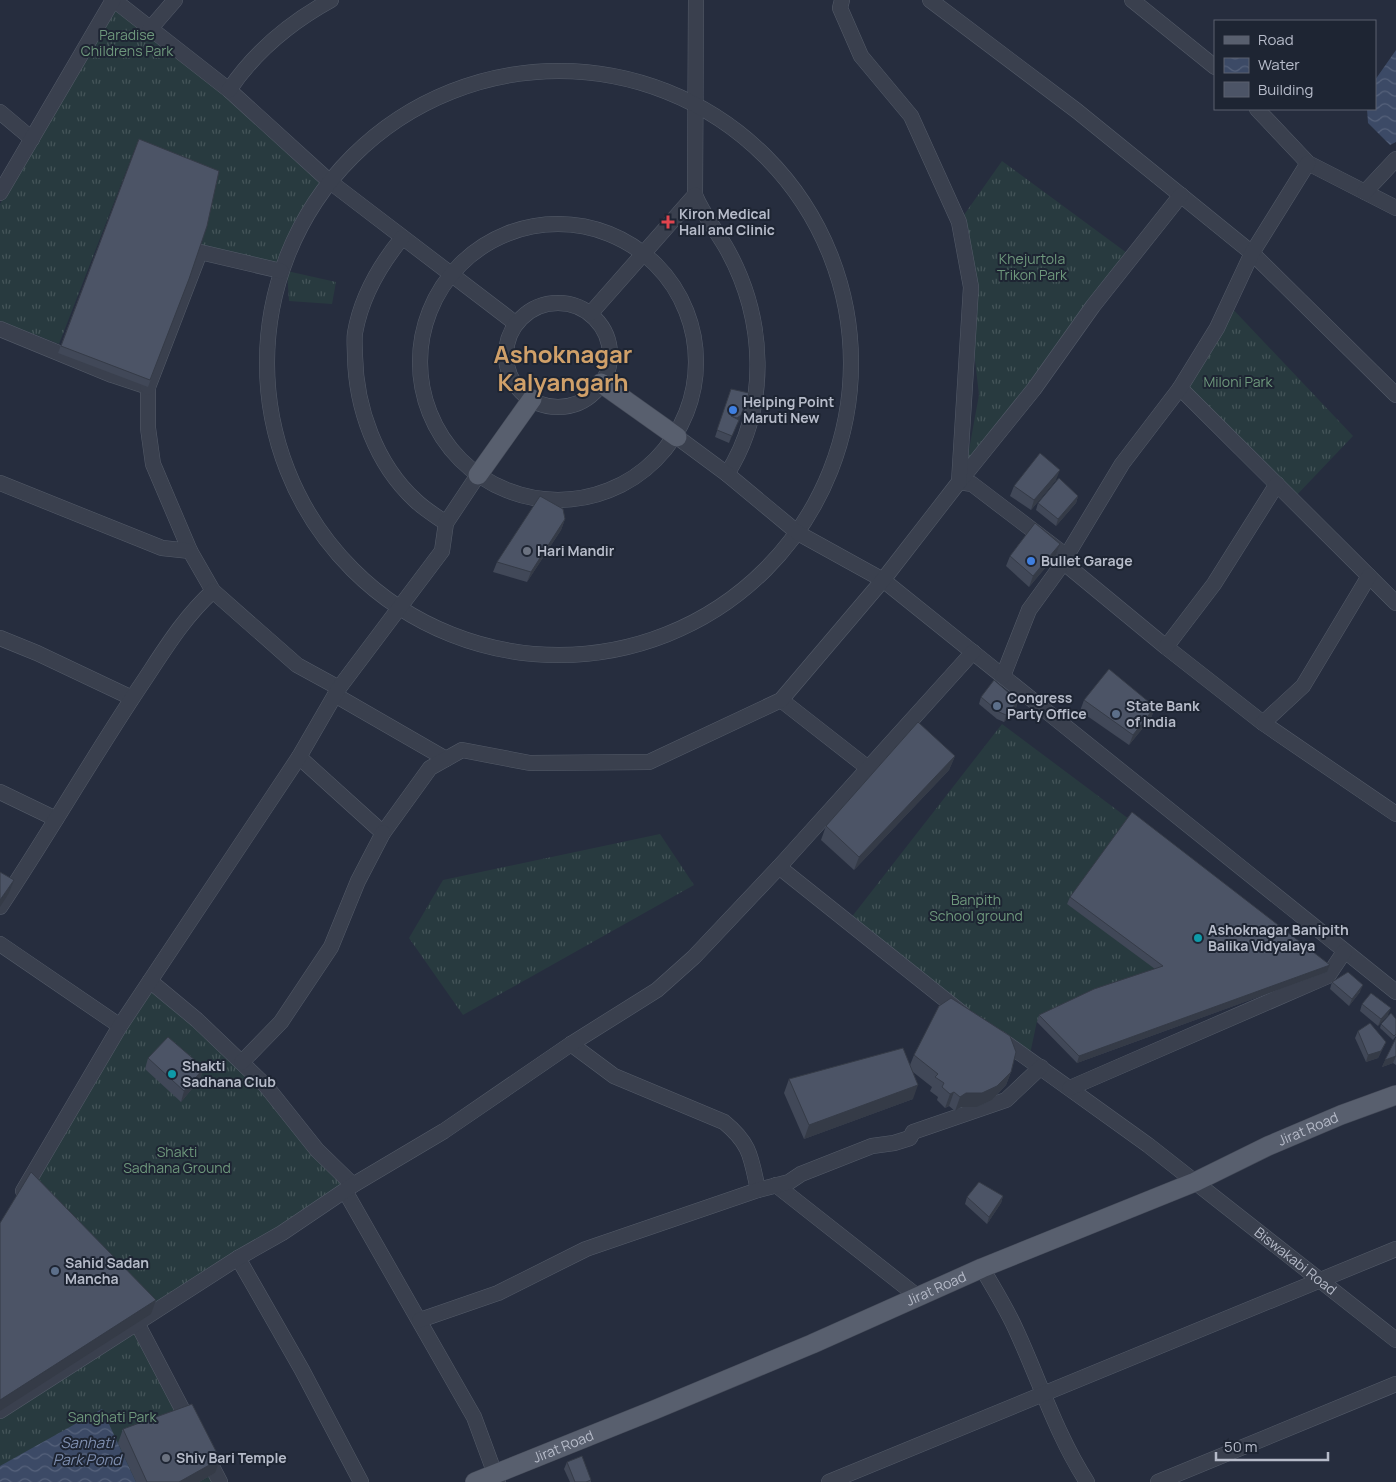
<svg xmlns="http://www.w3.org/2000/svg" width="1396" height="1482" viewBox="0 0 1396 1482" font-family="Manrope,sans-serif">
	<defs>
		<pattern id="grass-tufts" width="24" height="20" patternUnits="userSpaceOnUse" patternTransform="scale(1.25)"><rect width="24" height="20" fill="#283a3f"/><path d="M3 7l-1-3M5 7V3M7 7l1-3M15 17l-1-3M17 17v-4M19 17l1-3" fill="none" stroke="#455559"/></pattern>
		<pattern id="water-waves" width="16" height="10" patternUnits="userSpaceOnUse" patternTransform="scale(1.25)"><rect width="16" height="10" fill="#3c4a66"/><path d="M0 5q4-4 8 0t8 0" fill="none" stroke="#56627b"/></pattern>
	</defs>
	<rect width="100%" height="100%" fill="#262d3e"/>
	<g fill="url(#grass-tufts)">
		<polygon points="113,0 329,181 304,220 281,271 200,252 216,178 136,146 59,344 0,321 0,204"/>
		<polygon points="1002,161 1127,253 966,466 979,395 959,222"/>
		<polygon points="287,271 336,282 332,304 289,301"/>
		<polygon points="1228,304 1353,436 1292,500 1180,388"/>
		<polygon points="1002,724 1129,819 1161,973 1037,1021 1029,1059 847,923"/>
		<polygon points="660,834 694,885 463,1015 409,938 443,880"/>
		<polygon points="150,981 257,1077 353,1185 151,1314 26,1186"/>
		<polygon points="137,1323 220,1482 0,1482 0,1411"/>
	</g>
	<g fill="url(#water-waves)">
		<polygon points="1396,50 1396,142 1390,145 1368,123 1367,109 1375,109 1375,80"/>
		<polygon points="102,1409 136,1482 0,1482 0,1466"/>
	</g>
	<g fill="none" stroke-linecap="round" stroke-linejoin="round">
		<g stroke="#545b69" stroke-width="16">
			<g id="minor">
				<polyline points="114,0 229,90 329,181 515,323"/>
				<path d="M696,0L695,195C703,215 717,231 728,251C765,319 770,406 727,474"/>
				<polyline points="930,0 1077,111 1252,253 1396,395"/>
				<polyline points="1132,0 1215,67"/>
				<polyline points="150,29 175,0"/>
				<circle cx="559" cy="363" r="292"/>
				<path d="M229,90C254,53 291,22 331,0"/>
				<polyline points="1257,109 1308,163 1396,208"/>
				<polyline points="0,112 32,139"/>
				<polyline points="1365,192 1396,159"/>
				<polyline points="0,193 113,0"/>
				<circle cx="558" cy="362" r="138"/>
				<path d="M402,238C380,265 361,298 355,333C354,340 355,349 355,356C356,408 376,464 415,500C424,509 436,516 446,523"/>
				<circle cx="558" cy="355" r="52"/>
				<polyline points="591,313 695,195"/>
				<polyline points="0,329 112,375 148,387 148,428 153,464 190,551"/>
				<polyline points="148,387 200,252 281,271"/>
				<polyline points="1180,388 1396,603"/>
				<polyline points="677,437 727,474 798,533 883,580 1396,992"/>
				<polyline points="959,482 972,484 1060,551 1063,562 1166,647 1263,723"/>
				<polyline points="959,482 1034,389 1093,306 1181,195"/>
				<polyline points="0,483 162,548 190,551 213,591"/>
				<polyline points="1369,576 1303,686 1263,723 1396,814"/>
				<polyline points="0,638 37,653 132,698"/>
				<polyline points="1166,647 1214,584 1277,484"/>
				<polyline points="1003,676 1029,610 1058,570 1122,464 1180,388 1217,328 1252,253 1308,163"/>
				<polyline points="335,695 446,759"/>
				<polyline points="781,700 868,768"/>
				<polyline points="299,757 383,833 430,768 462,750 530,763 649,762 781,700 883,580 959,482 971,287 959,222 911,116 861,56 840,8 842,0"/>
				<polyline points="0,792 56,819"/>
				<polyline points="779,867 962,1013"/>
				<path d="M0,907C48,835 91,760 139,688C162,654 182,619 213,591L297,665L339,688"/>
				<polyline points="0,944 120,1026"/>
				<polyline points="150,981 197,1020 266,1086 317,1150 353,1185"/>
				<path id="s1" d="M999,1038L1148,1145L1396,1340"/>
				<path d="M571,1044L614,1076L724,1122C751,1144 751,1158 758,1190"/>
				<polyline points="242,1062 281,1022 331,947 358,881 383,833"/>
				<polyline points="1070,1088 1328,976 1344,952"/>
				<polyline points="776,1185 917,1296"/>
				<polyline points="23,1191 120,1026 299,757 339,688 442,551 446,523 478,475"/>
				<polyline points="345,1191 474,1417 498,1482"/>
				<polyline points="238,1258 302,1370 361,1482"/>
				<path d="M982,1268C994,1289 1007,1309 1017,1332C1040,1382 1057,1436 1087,1482"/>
				<polyline points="420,1320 498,1293 586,1249 758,1190 789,1182 801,1174 872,1146 894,1143 910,1138 913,1132 1006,1100 1041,1067"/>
				<polyline points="137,1323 191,1426"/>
				<polyline points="0,1411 238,1258 282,1233 353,1185 444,1131 571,1044 657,990 694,957 779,867 973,652"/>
				<polyline points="206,1455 220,1482"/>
				<polyline points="829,1482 1396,1249"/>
				<polyline points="1158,1482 1396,1384"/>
			</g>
		</g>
		<g stroke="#434957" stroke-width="20">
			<g id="major">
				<polyline points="601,383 677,437"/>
				<polyline points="478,475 532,399"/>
				<path id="s2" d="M475,1482L654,1410L812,1344L982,1268L1195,1182L1268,1146L1341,1115L1396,1095"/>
			</g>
		</g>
		<use href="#minor" stroke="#3a404e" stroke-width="15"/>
		<use href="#major" stroke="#585f6e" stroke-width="19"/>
	</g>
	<g fill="#414858">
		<polygon points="139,139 207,226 148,387 58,353"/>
		<polygon points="731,389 739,422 737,423 729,443 715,437"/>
		<polygon points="1056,480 1031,510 1010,496 1014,486"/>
		<polygon points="1078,496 1076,503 1056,526 1036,510 1038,503"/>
		<polygon points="565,519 561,530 527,582 493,572 497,562"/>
		<polygon points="1060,544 1056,555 1029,587 1006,566 1010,556"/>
		<polygon points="981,697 1018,701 1016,708 1004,722 997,719 979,704"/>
		<polygon points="1084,700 1155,707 1151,718 1129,745 1080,711"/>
		<polygon points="955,756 949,770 854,870 821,840 826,826"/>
		<polygon points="1070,897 1330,965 1327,972 1077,1063 1037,1022 1039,1015 1155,969 1067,904"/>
		<polygon points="1332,982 1360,992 1349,1006 1330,989"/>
		<polygon points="1362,1004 1388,1015 1378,1026 1360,1011"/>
		<polygon points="1396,1019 1396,1036 1393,1040 1380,1028 1381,1024"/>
		<polygon points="1358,1031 1386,1042 1378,1058 1366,1062 1355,1038"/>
		<polygon points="1396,1038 1396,1065 1393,1063 1382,1067"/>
		<polygon points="914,1055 1011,1072 1006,1085 992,1100 977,1107 961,1107 955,1111 949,1106 945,1108 937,1100 938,1097 930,1091 932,1087 913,1072 913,1099 804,1139 784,1093 789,1079 910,1065"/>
		<polygon points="148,1058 204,1068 200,1079 181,1102 145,1069"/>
		<polygon points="1003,1196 1001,1203 987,1224 965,1204 967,1197"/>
		<polygon points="123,1429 215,1473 199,1482 136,1482 118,1443"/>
		<polygon points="567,1462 591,1480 591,1482 570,1482 564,1469"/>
	</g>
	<g fill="#353b47">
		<polygon points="741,415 739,422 737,423 729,443 737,418"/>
		<polygon points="1060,470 1056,480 1031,510 1034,500"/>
		<polygon points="1078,496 1076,503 1056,526 1058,519"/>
		<polygon points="565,519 561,530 527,582 531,572"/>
		<polygon points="1060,544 1056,555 1029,587 1033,576"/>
		<polygon points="1018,701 1016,708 1004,722 1006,715"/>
		<polygon points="1155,707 1151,718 1129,745 1133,735"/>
		<polygon points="955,756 949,770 854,870 859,857"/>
		<polygon points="14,880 9,893 0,907 0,900"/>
		<polygon points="1330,965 1327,972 1077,1063 1079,1056"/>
		<polygon points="1363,985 1360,992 1349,1006 1352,999"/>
		<polygon points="1391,1008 1388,1015 1378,1026 1381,1019"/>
		<polygon points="1386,1042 1378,1058 1366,1062 1368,1055"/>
		<polygon points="1396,1056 1393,1063 1382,1067 1385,1060"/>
		<polygon points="204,1068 200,1079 181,1102 184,1091"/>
		<polygon points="1011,1072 1006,1085 992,1100 977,1107 961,1107 955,1111 960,1097 966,1093"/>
		<polygon points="918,1085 913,1099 804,1139 809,1125"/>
		<polygon points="954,1092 949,1106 945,1108 950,1094"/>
		<polygon points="1003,1196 1001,1203 987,1224 989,1217"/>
		<polygon points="156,1300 151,1314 0,1411 0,1400"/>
		<polygon points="220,1459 215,1473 199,1482 179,1482"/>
	</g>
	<g fill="#4c5466" stroke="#353b47">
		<polygon points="139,139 219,171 207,226 189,279 150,380 61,346"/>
		<polygon points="731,389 749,393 741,415 737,418 731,416 739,420 732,436 717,430"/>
		<polygon points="1040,453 1060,470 1034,500 1014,486"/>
		<polygon points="1059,478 1078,496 1058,519 1038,503"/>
		<polygon points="540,496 563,509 565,519 531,572 497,562"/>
		<polygon points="1035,523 1060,544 1033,576 1010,556"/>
		<polygon points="1109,669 1155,707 1133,735 1084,700"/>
		<polygon points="994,680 1018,701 1006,715 999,712 981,697"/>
		<polygon points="918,722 955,756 859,857 826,826"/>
		<polygon points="1132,812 1330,965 1079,1056 1039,1015 1094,989 1163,966 1070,897"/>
		<polygon points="0,872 14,880 0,900"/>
		<polygon points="1348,972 1363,985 1352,999 1332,982"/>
		<polygon points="1371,993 1391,1008 1381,1019 1362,1004"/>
		<polygon points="951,998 1010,1036 1016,1052 1011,1072 997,1086 982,1093 966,1093 960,1097 954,1092 950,1094 942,1087 944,1083 935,1077 938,1074 914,1055 939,1006"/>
		<polygon points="1391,1013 1396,1019 1396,1034 1394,1036 1381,1024"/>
		<polygon points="1370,1023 1386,1042 1381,1051 1368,1055 1358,1031"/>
		<polygon points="168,1037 204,1068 184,1091 148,1058"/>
		<polygon points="1396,1038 1396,1056 1385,1060"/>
		<polygon points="903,1048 918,1085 809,1125 789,1079"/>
		<polygon points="31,1172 156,1300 0,1400 0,1223"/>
		<polygon points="979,1182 1003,1196 989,1217 967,1197"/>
		<polygon points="192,1404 220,1459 179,1482 147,1482 123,1429"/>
		<polygon points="582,1456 591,1480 586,1482 575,1482 567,1462"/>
	</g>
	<path fill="#e0444e" stroke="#1e2533" stroke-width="2" d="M665.5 214.5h5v5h5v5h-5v5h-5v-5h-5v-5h5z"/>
	<g fill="#3f7fe0" stroke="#1e2533" stroke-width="2">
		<circle cx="733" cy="410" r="5"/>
		<circle cx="1031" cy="561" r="5"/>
	</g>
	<g fill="#6b7280" stroke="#1e2533" stroke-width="2">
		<circle cx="527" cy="551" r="5"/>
		<circle cx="166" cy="1458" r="5"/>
	</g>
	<g fill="#5c6f8a" stroke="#1e2533" stroke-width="2">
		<circle cx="997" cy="706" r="5"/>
		<circle cx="1116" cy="714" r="5"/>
		<circle cx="55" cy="1271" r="5"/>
	</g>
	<g fill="#0f9aa8" stroke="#1e2533" stroke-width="2">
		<circle cx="1198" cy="938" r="5"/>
		<circle cx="172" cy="1074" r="5"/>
	</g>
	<g text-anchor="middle" stroke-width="4" stroke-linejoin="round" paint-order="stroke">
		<g font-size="14" fill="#6e987c" stroke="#1e2533">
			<text x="127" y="40">Paradise<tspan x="127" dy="16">Childrens Park</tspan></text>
			<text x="1032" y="264">Khejurtola<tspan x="1032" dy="16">Trikon Park</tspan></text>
			<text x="1238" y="387">Miloni Park</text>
			<text x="976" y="905">Banpith<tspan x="976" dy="16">School ground</tspan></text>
			<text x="177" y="1157">Shakti<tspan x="177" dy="16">Sadhana Ground</tspan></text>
			<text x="112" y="1422">Sanghati Park</text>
		</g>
		<g font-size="14" font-weight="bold" fill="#b6bbc9" stroke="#1e2533" text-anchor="start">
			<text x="679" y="219">Kiron Medical<tspan x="679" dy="16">Hall and Clinic</tspan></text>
			<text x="743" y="407">Helping Point<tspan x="743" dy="16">Maruti New</tspan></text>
			<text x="537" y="556">Hari Mandir</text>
			<text x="1041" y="566">Bullet Garage</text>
			<text x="1007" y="703">Congress<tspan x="1007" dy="16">Party Office</tspan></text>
			<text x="1126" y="711">State Bank<tspan x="1126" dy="16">of India</tspan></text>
			<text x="1208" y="935">Ashoknagar Banipith<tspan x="1208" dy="16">Balika Vidyalaya</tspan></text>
			<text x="182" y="1071">Shakti<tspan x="182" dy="16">Sadhana Club</tspan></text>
			<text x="65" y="1268">Sahid Sadan<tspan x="65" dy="16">Mancha</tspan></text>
			<text x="176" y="1463">Shiv Bari Temple</text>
		</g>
		<g font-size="14" fill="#b6bbc9" stroke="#1e2533">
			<text dy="5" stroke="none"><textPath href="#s2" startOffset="905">Jirat Road</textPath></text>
			<text dy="5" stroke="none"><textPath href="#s1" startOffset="371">Biswakabi Road</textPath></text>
			<text dy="5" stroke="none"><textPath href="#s2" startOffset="500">Jirat Road</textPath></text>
			<text dy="5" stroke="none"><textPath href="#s2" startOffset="95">Jirat Road</textPath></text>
		</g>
		<g font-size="15" font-style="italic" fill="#7e8eaf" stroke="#1e2533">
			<text x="87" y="1448">Sanhati<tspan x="87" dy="17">Park Pond</tspan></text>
		</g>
		<g font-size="24" font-weight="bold" fill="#d0a069" stroke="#1e2533">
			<text x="563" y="363">Ashoknagar<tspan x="563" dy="28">Kalyangarh</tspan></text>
		</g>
	</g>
	<rect x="1214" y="20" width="162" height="90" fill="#1e2533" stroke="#5b616f"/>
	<rect x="1224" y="36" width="25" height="8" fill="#585f6e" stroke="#5b616f"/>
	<text x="1258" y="45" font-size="15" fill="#b6bbc9">Road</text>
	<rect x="1224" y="58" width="25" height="15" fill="url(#water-waves)" stroke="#5b616f"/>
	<text x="1258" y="70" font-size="15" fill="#b6bbc9">Water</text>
	<rect x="1224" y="82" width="25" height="15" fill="#4c5466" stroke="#5b616f"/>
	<text x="1258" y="95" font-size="15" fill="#b6bbc9">Building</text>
	<path d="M1216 1452v8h112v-8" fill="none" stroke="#b6bbc9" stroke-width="2.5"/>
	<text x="1224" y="1452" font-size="15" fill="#b6bbc9" stroke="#1e2533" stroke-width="4" paint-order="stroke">50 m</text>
</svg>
